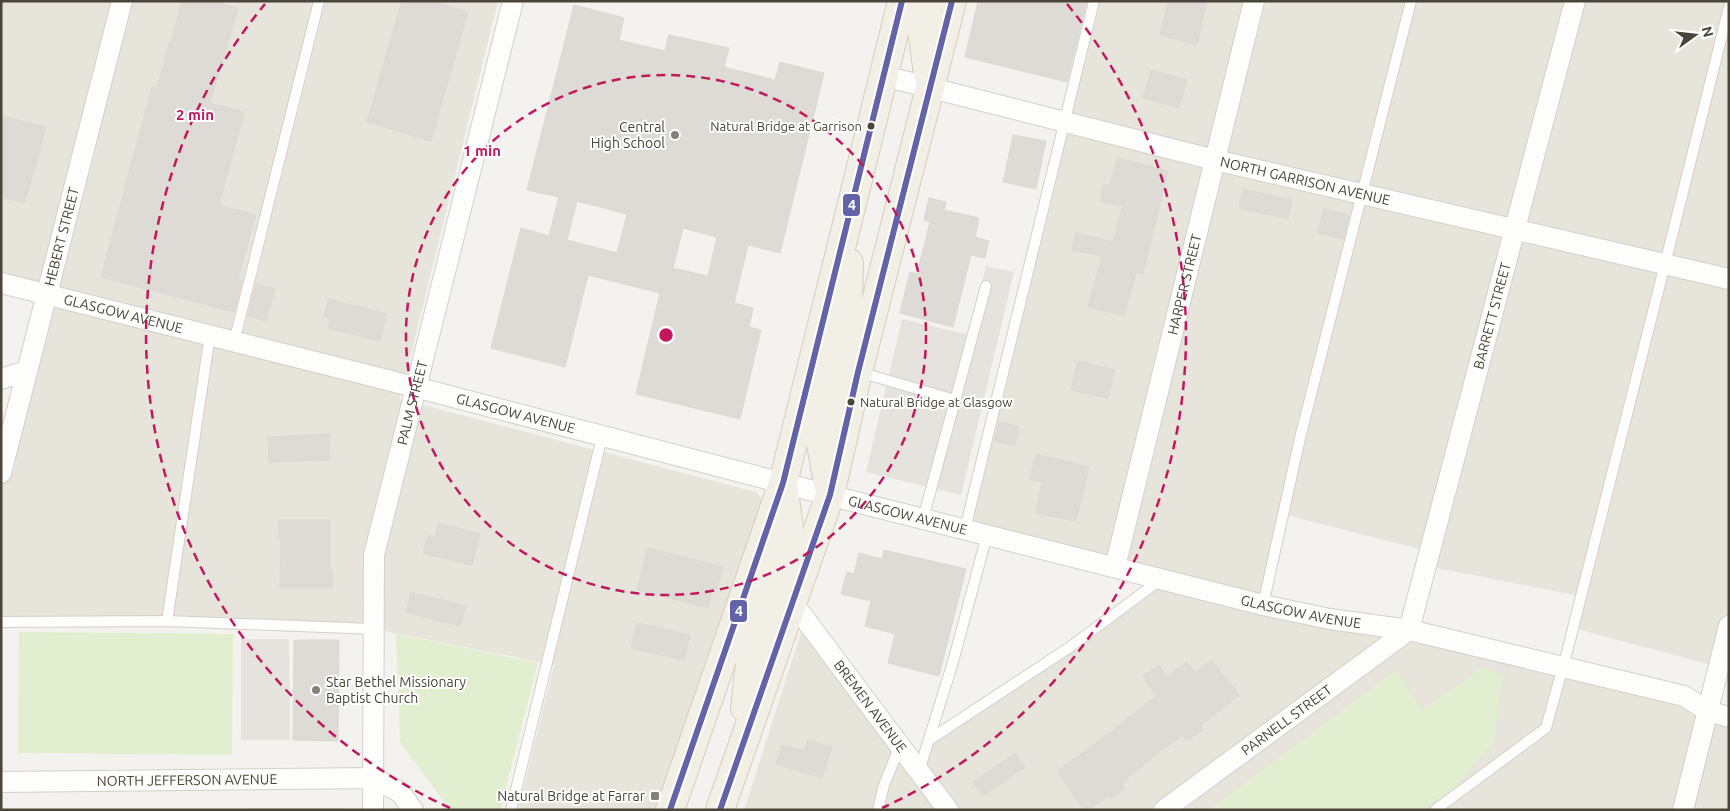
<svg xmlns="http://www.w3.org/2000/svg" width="1730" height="811" viewBox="0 0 1730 811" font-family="Ubuntu,sans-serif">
	<rect width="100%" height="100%" fill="#f4f2ee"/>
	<g fill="#e7e4dc">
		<polygon points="1,1 498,1 400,399 756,492 762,500 762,507 655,810 518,810 554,665 374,629 1,622 1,473 47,294 1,283"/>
		<polygon points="1094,1 1729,1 1729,628 1719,667 1573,628 1580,596 1426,566 1430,552 1283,514 1264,600 1729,717 1729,810 744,810 805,620 919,771 929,740 1161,579 965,529"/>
	</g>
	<g fill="#e1eecf">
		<polygon points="19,632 233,634 232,755 18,753"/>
		<polygon points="396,634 538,663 500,810 450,810 400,742"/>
		<polygon points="1482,667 1502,676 1494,741 1456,786 1423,810 1209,810 1396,670 1422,711"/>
		<rect x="250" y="808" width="92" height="2"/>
	</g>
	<g fill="#e6e3df">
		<polygon points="986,266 1014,272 961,495 866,472 902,319 970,335"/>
		<polygon points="241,639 289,639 290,740 241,740"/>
	</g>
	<g fill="#dedbd6" stroke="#dcd9d4" fill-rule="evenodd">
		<polygon points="182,1 213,1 238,8 210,103 244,112 219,205 256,215 238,279 242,280 234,312 101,277 152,87 157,88 170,41 172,41"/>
		<polygon points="402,1 432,1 468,12 431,141 367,122"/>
		<polygon points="978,1 1087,1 1067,82 965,57"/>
		<polygon points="1168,1 1207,1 1197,45 1160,35"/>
		<path d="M574,5L624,18L619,40L665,51L669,35L729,48L724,67L775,80L780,62L824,73L780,253L748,245L734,303L753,308L749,327L761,330L740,419L636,394L660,293L588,275L565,367L491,348L521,228L549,236L559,197L527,190ZM577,201L627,214L617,253L567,240ZM683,228L717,237L708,276L673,268Z"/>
		<polygon points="1151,70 1187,80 1179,108 1143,98"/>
		<polygon points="1,116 45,127 40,151 24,203 1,197"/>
		<polygon points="1013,135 1046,141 1036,189 1003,182"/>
		<polygon points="1118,158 1168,171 1143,274 1136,272 1124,316 1088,307 1102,256 1072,250 1076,233 1113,242 1123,206 1100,201 1104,184 1110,185"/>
		<polygon points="1243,189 1292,200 1288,219 1239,208"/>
		<polygon points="929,198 946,202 944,210 979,218 975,237 989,241 985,258 971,255 953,327 900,313 910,272 917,274 930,222 924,220"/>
		<polygon points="1324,209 1349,215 1343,239 1318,233"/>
		<polygon points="256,284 275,289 266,321 248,316"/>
		<polygon points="328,299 387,314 380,341 328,328 330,319 324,317"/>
		<polygon points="1078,361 1115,370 1108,398 1071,390"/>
		<polygon points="999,422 1019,426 1015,446 995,441"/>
		<polygon points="329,434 330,460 269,462 268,437"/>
		<polygon points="1036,454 1089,467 1076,521 1036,513 1042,482 1030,479"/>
		<polygon points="279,520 330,520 330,570 332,570 332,588 280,588 281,538 278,538"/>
		<polygon points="439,523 480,534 472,565 423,553 428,535 435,537"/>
		<polygon points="648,548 723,567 717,589 713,588 708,608 637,590"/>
		<polygon points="884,550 966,569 939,676 888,663 895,634 865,626 871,601 841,594 847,572 854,574 859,553 882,559"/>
		<polygon points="411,592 466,606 460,626 406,612"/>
		<polygon points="637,623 690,635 684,660 631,648"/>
		<polygon points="294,640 339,640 338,741 293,740"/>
		<polygon points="1212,660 1239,695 1200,726 1203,730 1186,741 1183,736 1164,748 1122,783 1125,788 1110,799 1108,796 1088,810 1084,810 1057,771 1094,745 1156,696 1143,676 1159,665 1167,677 1187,662 1195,673"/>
		<polygon points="808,740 832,747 822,778 776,764 782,745 804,751"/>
		<polygon points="1015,753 1025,767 983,796 973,782"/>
	</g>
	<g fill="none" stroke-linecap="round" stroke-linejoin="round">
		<g stroke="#d2d0cb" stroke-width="12">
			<g id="service">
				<polyline points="234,342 319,1"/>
				<polyline points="859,372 955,400"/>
				<polyline points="923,519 986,286"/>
				<polyline points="965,529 1094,1"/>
				<polyline points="1263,605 1300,438 1411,1"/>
				<polyline points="167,621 210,335"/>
				<polyline points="1,622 167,621 374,629"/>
				<polyline points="929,740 1070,647 1160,580"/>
				<polyline points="919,771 953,662 987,535"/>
				<polyline points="511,810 602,437"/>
				<polyline points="878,810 884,785 900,746"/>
				<polyline points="1435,810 1546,728 1567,652 1665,264 1729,7"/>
			</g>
		</g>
		<g stroke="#d2d0cb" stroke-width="22">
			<g id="minor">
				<path id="s1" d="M884,76L1215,160L1729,279"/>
				<path id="s2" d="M1,283L415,387L848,500L1263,605L1330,619L1409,630L1684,696L1708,711L1729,717"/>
				<polyline points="1,379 27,371"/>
				<path id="s3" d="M1,473L122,1"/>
				<path id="s4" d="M1115,567L1254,1"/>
				<path id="s5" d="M793,603L948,810"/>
				<path id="s6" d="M1409,630L1575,1"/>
				<path id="s7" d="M1,782L373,778L400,792L413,810"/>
				<path id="s8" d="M373,810L374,555L513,1"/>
				<path id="s9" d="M1164,810L1409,630"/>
				<polyline points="1683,810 1729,626"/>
			</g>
		</g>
		<g stroke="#d6cebb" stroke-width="30">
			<g id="primary">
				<polyline points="928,74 922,30 928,1"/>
				<polyline points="828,483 819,433 848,306 849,263"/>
				<polyline points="745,708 750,664 790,537 784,490"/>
				<polyline points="670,810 783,483 902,1"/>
				<polyline points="720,810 830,495 858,372 952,1"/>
			</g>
		</g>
		<use href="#service" stroke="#fdfdfc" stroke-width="10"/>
		<use href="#minor" stroke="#fdfdfc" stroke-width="20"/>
		<use href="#primary" stroke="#f2efe6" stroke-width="28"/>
		<g stroke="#fff" stroke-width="10">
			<g id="bus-1">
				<polyline points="670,810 783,483 902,1"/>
				<polyline points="720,810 830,495 858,372 952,1"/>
			</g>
		</g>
		<use href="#bus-1" stroke="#6364a8" stroke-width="6"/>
	</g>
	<g fill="none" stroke="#c2185b" stroke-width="2.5" stroke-dasharray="9 6">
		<circle cx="666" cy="335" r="260"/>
		<path d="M450 808A520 520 0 0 1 265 4M1067 4A520 520 0 0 1 882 808"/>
	</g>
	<g fill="#4b4439" stroke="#fff" stroke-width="2">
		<circle cx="871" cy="126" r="4.5"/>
		<circle cx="851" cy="402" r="4.5"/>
	</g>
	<g fill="#868178" stroke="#fff" stroke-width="2">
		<circle cx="675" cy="135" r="5"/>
		<circle cx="316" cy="690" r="5"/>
		<rect x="650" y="791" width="10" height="10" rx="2.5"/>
	</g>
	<g text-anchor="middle" stroke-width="4" stroke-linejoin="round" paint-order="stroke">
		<g font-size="13" fill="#4b4439" stroke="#fff" text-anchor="end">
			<text x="862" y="131">Natural Bridge at Garrison</text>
			<text x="860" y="407" text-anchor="start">Natural Bridge at Glasgow</text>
		</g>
		<g font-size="14" fill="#4b4439" stroke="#fff" text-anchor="end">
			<text x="665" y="132">Central<tspan x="665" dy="16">High School</tspan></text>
			<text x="326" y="687" text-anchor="start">Star Bethel Missionary<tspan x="326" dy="16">Baptist Church</tspan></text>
			<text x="645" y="801">Natural Bridge at Farrar</text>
		</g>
		<g font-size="14" fill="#4b4439" stroke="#fff">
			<text dy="5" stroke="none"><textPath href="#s1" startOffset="434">NORTH GARRISON AVENUE</textPath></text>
			<text dy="5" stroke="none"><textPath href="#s3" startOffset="244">HEBERT STREET</textPath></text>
			<text dy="5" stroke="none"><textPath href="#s4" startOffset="291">HARPER STREET</textPath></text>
			<text dy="5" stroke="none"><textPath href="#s2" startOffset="126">GLASGOW AVENUE</textPath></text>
			<text dy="5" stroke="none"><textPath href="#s6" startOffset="325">BARRETT STREET</textPath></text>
			<text dy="5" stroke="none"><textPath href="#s8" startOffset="412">PALM STREET</textPath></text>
			<text dy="5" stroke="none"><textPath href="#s2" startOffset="531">GLASGOW AVENUE</textPath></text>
			<text dy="5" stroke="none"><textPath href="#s2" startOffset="936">GLASGOW AVENUE</textPath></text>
			<text dy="5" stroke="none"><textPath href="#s2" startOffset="1341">GLASGOW AVENUE</textPath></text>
			<text dy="5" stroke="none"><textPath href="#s5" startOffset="129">BREMEN AVENUE</textPath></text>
			<text dy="5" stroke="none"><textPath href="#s9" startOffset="152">PARNELL STREET</textPath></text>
			<text dy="5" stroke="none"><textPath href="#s7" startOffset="186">NORTH JEFFERSON AVENUE</textPath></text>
		</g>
	</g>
	<circle cx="666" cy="335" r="8" fill="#c2185b" stroke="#fff" stroke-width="2.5"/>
	<g font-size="15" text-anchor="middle" font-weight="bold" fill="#c2185b" stroke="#fff" stroke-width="4" stroke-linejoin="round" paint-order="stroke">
		<text x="195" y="120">2 min</text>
		<text x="482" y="156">1 min</text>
	</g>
	<g stroke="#fff" stroke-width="2">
		<rect x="842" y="193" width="19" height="24" rx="5" fill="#6364a8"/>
		<rect x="729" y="599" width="19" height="24" rx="5" fill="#6364a8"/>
	</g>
	<g font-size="14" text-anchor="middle" font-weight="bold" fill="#fff">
		<text x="852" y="210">4</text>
		<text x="739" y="616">4</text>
	</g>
	<rect width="1730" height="811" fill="none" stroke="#4b4439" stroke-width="5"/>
	<g transform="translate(1695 35) rotate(75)" stroke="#ffffff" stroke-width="4" paint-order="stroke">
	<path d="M0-4L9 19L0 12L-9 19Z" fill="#4b4439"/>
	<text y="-8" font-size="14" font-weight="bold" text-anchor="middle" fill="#4b4439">N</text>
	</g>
</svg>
